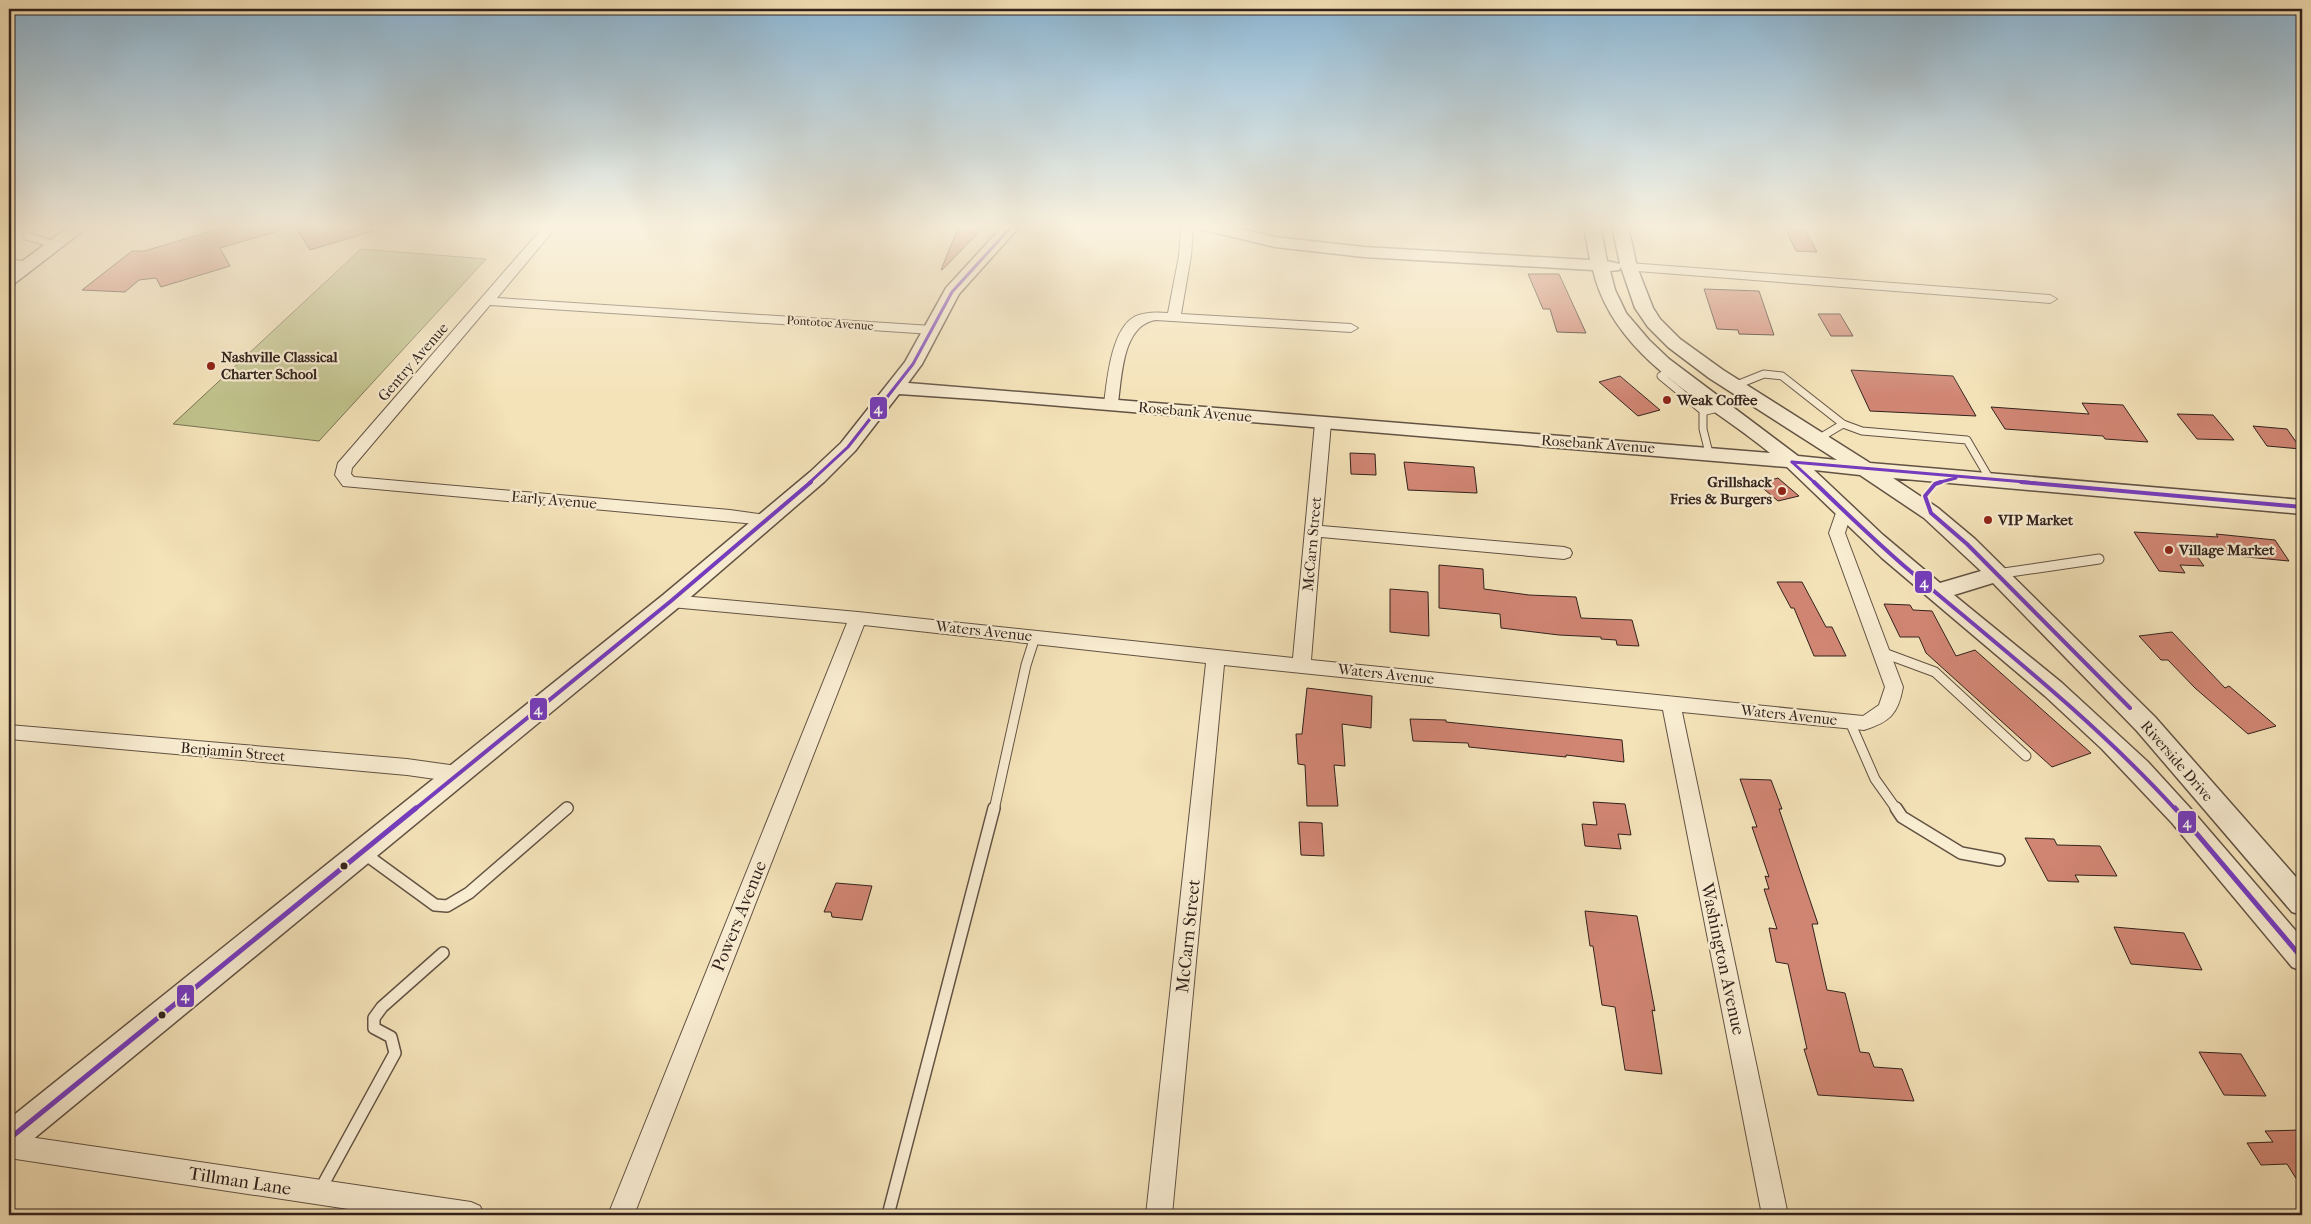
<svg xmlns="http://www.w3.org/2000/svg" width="2311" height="1224" viewBox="0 0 2311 1224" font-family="'IM FELL French Canon',serif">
	<rect width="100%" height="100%" fill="#f4e2b8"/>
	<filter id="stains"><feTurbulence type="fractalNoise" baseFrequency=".004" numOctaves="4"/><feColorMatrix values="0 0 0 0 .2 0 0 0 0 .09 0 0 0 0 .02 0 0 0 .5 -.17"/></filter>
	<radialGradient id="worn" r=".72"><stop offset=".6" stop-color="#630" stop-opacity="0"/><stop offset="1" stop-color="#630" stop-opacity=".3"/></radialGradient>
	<polygon fill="#c0c28b" stroke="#787254" points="361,249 486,259 319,441 173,424"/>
	<g fill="#d18674" stroke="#31221c">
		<polygon points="230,226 277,226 278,231 220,248 230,266 161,287 156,278 139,280 125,292 82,290 132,251 144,251"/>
		<polygon points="295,226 372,226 373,231 310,250"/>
		<polygon points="959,226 985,226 942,270 941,270"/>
		<polygon points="1785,228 1805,229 1817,252 1796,251"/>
		<polygon points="1528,274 1559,274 1586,333 1557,332 1550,309 1543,309"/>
		<polygon points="1704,289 1759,291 1774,335 1739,334 1738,330 1717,329"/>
		<polygon points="1818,314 1840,314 1853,336 1831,336"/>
		<polygon points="1851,370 1953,376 1976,416 1870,411"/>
		<polygon points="1620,376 1660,410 1638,416 1599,382"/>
		<polygon points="2082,403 2123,405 2148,442 2105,439 2103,436 2005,429 1991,407 2089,414"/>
		<polygon points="2177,414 2213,415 2234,440 2197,439"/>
		<polygon points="2253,426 2287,429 2301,449 2267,446"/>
		<polygon points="1350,453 1375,454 1376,475 1351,474"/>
		<polygon points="1404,462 1474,467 1477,493 1408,490"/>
		<polygon points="1778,478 1799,496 1778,501 1758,484"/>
		<polygon points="2134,532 2218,537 2216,534 2275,540 2289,561 2194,552 2204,566 2180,565 2185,573 2159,571"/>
		<polygon points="1439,565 1483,569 1484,589 1529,595 1576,597 1581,618 1632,620 1639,646 1617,645 1616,640 1601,639 1601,637 1559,635 1501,628 1500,614 1439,608"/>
		<polygon points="1777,582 1802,582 1826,627 1832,627 1846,656 1814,656 1794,608 1791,608"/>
		<polygon points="1390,589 1428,592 1429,636 1390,632"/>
		<polygon points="1884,604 1910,605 1913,610 1932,611 1956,656 1975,650 2091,753 2052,767 1926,653 1919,637 1900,637"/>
		<polygon points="2172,632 2225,688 2229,686 2276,726 2248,734 2195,688 2168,660 2161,660 2139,636"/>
		<polygon points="1307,688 1372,696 1371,728 1342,724 1345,766 1334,765 1338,806 1307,806 1305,765 1298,764 1296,734 1302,734"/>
		<polygon points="1410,719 1446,720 1446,722 1622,740 1624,762 1566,755 1566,757 1469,747 1468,743 1413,741"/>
		<polygon points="1740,779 1771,780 1782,809 1779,809 1818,924 1812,924 1827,990 1845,993 1860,1052 1869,1053 1874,1067 1902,1069 1914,1101 1818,1095 1804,1049 1807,1049 1788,964 1776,962 1769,928 1777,929 1764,889 1769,889 1765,876 1769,877 1752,827 1757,827"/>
		<polygon points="1593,802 1625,804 1631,835 1618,834 1621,849 1585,846 1582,824 1597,825"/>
		<polygon points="1299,822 1322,823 1324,856 1301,855"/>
		<polygon points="2025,838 2054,839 2057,845 2100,846 2117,876 2075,875 2079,882 2048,881"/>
		<polygon points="836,883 872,886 862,920 832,917 831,912 824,912"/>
		<polygon points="1585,911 1637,916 1655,1011 1652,1010 1662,1074 1625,1070 1615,1007 1602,1005 1593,946 1590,946"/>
		<polygon points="2114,927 2184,933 2202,970 2131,964"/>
		<polygon points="2199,1052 2241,1054 2266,1096 2224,1095"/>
		<polygon points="2302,1130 2302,1188 2287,1164 2261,1165 2247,1143 2273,1142 2265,1131"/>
	</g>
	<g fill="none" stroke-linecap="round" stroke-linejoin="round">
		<g stroke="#625243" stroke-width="9">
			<g id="service-far2">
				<polyline points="31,226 26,236 56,245"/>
				<polyline points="9,263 28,265"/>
				<polyline points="1673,370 1661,376 1701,409 1706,411 1722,407"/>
				<polyline points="1734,386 1764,374 1782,376 1843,424 1862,431 1967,440 1991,481"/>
				<polyline points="1703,410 1703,429 1709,453"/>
				<polyline points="1818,439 1843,424"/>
			</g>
		</g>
		<g stroke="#625243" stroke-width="11">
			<g id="service-far1">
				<polyline points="1997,574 2099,559"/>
				<polyline points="1881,652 1935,672 2026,756"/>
				<polyline points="1850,722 1875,779 1897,810"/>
				<polyline points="566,810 568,808"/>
				<polyline points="994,810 1026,665 1035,637"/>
			</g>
		</g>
		<g stroke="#625243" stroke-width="14">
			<g id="service">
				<polyline points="1896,808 1902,817 1961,853 1999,860"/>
				<polyline points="365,854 435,905 447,906 469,893 567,808"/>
				<polyline points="320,1190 395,1053 391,1037 374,1028 374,1018 382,1007 443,953"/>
				<polyline points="888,1215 994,808"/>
			</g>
		</g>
		<g stroke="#625243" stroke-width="2">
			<g id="minor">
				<polygon points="544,226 557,226 497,298 932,326 939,330 932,334 490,305 352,468 351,474 354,477 730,510 773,516 775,520 773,524 767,525 343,486 335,475 338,463"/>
				<path d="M1181,226H1193L1191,256L1181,314L1351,324L1358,328L1351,332L1156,320C1122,325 1122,377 1118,404L1116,407H1106L1104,404C1107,381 1111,330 1134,317C1144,312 1157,312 1168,313L1179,256Z"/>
				<polygon points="1629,263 2050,295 2057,299 2050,303 1624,270 1623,267"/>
				<path d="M1323,418L1328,420L1331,423L1322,526L1564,547L1570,549L1572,553L1570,557L1564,559L1321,537L1311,660L1863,716L1879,705L1885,687L1829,533L1838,507H1850L1852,511L1845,533L1903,687C1898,714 1890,722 1864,730L1682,712L1788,1215H1762L1663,710L1224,665L1172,1215H1146L1206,663L864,625L634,1215H608L847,623L671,607L665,605L662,601L665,597L671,595L858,612L1293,658L1315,423L1318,420Z"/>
				<polygon points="9,725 407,759 457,766 464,768 467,774 464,780 457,782 407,775 9,739"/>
				<polygon points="9,1134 471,1202 480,1206 484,1215 388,1215 9,1158"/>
			</g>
		</g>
		<g stroke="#625243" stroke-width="3">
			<g id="tertiary">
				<polygon points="70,226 89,226 15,283 9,284 9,271"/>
				<path d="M1003,226H1020L959,294L922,364L908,383L1770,453C1705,399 1614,359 1593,270L1364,257L1275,247L1200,229L1198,226H1229L1275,237L1364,247L1590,260L1584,226H1600L1607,261L1620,264L1612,226H1628L1637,267L1653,308L1660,319L1680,339L1723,370L1870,463L2302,500V514L1893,478L1938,508L1975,539L2155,717L2302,884V915L2292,912L2137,731L1993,583L1954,595L2062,683L2148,762L2190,808L2302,938V971L2292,967L2172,823L2102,749L2045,696L1882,558L1787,467L989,400L899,394L855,451L824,482L679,607L20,1150L9,1155V1119L663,595L810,472L841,443L905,362L946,288ZM1621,267L1635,308L1648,327L1668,347L1709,378L1837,460L1798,456L1669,359L1649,340L1626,313L1615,290L1610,271L1619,270ZM1814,470L1860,475L1924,518L1981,571L1940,583L1883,535Z"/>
			</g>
		</g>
		<use href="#service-far2" stroke="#f8ecd1" stroke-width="7"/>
		<use href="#service-far1" stroke="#f8ecd1" stroke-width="9"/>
		<use href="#service" stroke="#f8ecd1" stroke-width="11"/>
		<use href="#minor" fill="#f8ecd1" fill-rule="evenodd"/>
		<use href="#tertiary" fill="#f8ecd1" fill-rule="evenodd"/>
		<g stroke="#f8ecd1" stroke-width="6">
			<g id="bus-1-far2">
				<polyline points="1792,462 1815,483"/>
				<polyline points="1792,462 2036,483"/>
				<polyline points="809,483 848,447 913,364 952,292 1012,226"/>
				<polyline points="1937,483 1956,478"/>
			</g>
		</g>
		<g stroke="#f8ecd1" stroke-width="8">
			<g id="bus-1-far1">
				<path d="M1814,482C1843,510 1872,538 1903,565C1996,644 2093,719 2176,810"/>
				<polyline points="1941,482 1935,484 1925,496 1931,513 1967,544 2130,708"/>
				<polyline points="2021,482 2302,507"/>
				<polyline points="414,810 671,601 811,482"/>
			</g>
		</g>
		<g stroke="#f8ecd1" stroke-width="9">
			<g id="bus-1">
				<polyline points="2175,808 2302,958"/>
				<polyline points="9,1139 416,808"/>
			</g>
		</g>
		<use href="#bus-1-far2" stroke="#753cbe" stroke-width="3"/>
		<use href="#bus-1-far1" stroke="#753cbe" stroke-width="4"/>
		<use href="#bus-1" stroke="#753cbe" stroke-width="5"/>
	</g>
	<linearGradient id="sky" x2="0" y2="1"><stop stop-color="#8bb7d6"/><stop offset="0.57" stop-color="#faf2df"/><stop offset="1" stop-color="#faf2df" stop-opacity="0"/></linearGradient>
	<rect width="2311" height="398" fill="url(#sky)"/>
	<g fill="#8f2418" stroke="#f8ecd1" stroke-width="2">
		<circle cx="211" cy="366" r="5"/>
		<circle cx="1667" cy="400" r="5"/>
		<circle cx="1782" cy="491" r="5"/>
		<circle cx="1988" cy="520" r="5"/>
		<circle cx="2169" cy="550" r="5"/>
	</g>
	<g fill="#31221c" stroke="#f8ecd1" stroke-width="2">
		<circle cx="344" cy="866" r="4.5"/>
		<circle cx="162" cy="1015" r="4.5"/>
	</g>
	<g text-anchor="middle" stroke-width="4.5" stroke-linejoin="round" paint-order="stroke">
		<g font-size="12" fill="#31221c" stroke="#f8ecd1">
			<text transform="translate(830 323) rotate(4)" y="4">Pontotoc Avenue</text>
		</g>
		<g font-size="15" font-weight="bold" fill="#31221c" stroke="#f8ecd1" text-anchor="start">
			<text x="221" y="362">Nashville Classical<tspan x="221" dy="17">Charter School</tspan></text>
			<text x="1677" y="405">Weak Coffee</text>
			<text x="1772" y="487" text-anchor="end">Grillshack<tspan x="1772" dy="17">Fries &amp; Burgers</tspan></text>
			<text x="1998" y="525">VIP Market</text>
			<text x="2179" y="555">Village Market</text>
		</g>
		<g font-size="15" fill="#31221c" stroke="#f8ecd1">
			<text transform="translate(413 362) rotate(-49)" y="5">Gentry Avenue</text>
			<text transform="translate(1195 412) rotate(5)" y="5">Rosebank Avenue</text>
			<text transform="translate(1598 444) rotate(4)" y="5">Rosebank Avenue</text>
			<text transform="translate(554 500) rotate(5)" y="5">Early Avenue</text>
			<text transform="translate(1312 544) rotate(-85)" y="5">McCarn Street</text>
			<text transform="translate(984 631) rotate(6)" y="5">Waters Avenue</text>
			<text transform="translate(1386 674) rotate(6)" y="5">Waters Avenue</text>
			<text transform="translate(1789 715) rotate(6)" y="5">Waters Avenue</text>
			<text transform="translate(233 752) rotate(5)" y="5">Benjamin Street</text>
			<text transform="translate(2177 761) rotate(49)" y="5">Riverside Drive</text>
		</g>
		<g font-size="18" fill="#31221c" stroke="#f8ecd1">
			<text transform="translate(739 916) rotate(-68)" y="6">Powers Avenue</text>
			<text transform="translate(1188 936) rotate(-84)" y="6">McCarn Street</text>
			<text transform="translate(1723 959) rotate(78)" y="6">Washington Avenue</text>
			<text transform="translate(240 1181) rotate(9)" y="6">Tillman Lane</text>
		</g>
	</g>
	<g stroke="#f8ecd1" stroke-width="2">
		<rect x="869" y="396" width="19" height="24" rx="5" fill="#753cbe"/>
		<rect x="1914" y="570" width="19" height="24" rx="5" fill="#753cbe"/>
		<rect x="529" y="697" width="19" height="24" rx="5" fill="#753cbe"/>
		<rect x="2177" y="810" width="20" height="24" rx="5" fill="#753cbe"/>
		<rect x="176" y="984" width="19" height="24" rx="5" fill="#753cbe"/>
	</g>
	<g font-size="14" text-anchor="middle" font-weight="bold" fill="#fff">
		<text x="878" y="413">4</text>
		<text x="1924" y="587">4</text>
		<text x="538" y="714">4</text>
		<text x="2187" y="827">4</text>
		<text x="185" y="1000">4</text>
	</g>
	<rect width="2311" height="1224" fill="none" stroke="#f4e2b8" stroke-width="30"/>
	<rect x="10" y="10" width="2291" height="1204" fill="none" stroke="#31221c" stroke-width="2.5"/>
	<rect x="15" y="15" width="2281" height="1194" fill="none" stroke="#31221c"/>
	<rect width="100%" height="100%" filter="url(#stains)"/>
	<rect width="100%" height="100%" fill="url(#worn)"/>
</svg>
